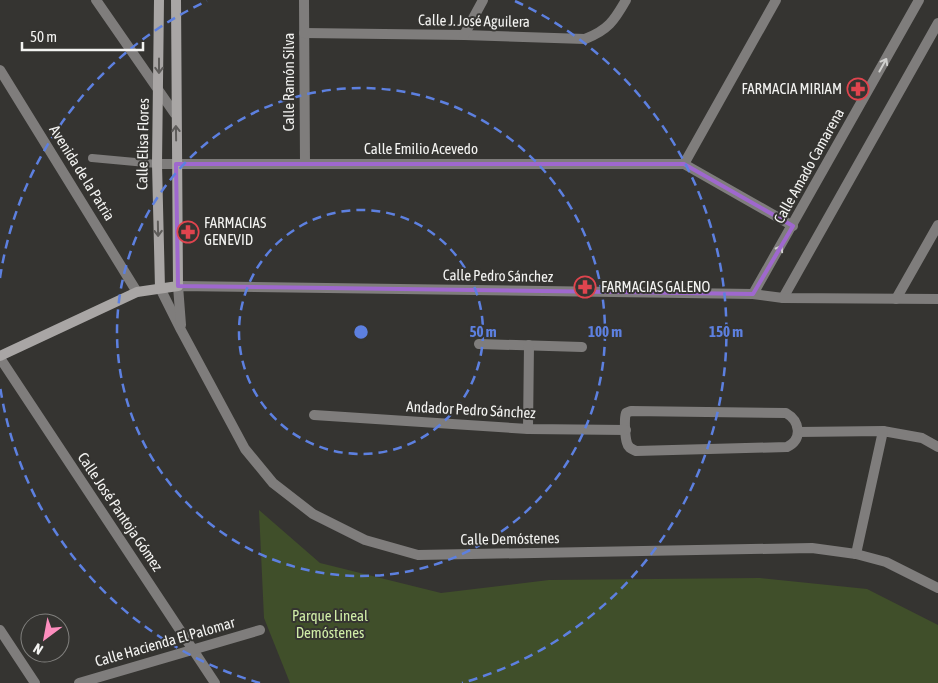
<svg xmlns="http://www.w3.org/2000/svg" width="938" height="683" viewBox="0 0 938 683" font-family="'Asap Condensed',sans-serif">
	<rect width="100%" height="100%" fill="#353431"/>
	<polygon fill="#404f2a" points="259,510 320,563 441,593 549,580 760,578 867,589 938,625 938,683 290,683 264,618"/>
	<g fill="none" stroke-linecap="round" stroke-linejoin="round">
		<polyline stroke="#7f7d7c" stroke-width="8" points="92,158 157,164"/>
		<g stroke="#7f7d7c" stroke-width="10">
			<polyline points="96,0 175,114"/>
			<polyline points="304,0 305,164"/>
			<path d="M304,33L464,35L585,39C608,30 614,21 626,0"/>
			<polyline points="464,35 483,0"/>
			<polyline points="0,70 137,292"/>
			<polyline points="157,164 684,164 793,226"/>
			<polyline points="684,164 776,0"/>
			<polyline points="160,288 181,330 245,449 273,483 313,514 365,540 418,555 812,548 856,554 886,562 938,588"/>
			<polyline points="753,294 919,0"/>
			<polyline points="783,298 938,23"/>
			<polyline points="896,299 938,225"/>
			<polyline points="181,325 178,286 753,294 783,298 938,299"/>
			<polyline points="479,344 582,347"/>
			<polyline points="0,358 215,683"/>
			<path d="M631,411L786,413C800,421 803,439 787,447L636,451C632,449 628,448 627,443C625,437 624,419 626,413Z"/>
			<polyline points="314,415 528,429 626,430"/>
			<polyline points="528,429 529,345"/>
			<polyline points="798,432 883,431 922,438 938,447"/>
			<polyline points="856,554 883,431"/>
			<polyline points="0,630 35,683"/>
			<polyline points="79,683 260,630"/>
		</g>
		<g stroke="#a9a6a5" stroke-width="10">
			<polyline points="159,0 157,164 160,288"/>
			<polyline points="0,356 137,292 178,286 176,0"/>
		</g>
	</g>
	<defs><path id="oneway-shaft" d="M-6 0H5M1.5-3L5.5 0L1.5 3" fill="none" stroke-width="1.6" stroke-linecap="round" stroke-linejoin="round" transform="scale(1.25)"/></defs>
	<g stroke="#d0d0ce">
		<use href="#oneway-shaft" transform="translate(883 65) rotate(-61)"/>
		<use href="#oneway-shaft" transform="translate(778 252) rotate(-60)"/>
	</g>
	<g stroke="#5e5c5a">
		<use href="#oneway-shaft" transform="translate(159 66) rotate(90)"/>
		<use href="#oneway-shaft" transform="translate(176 133) rotate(-91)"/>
		<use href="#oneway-shaft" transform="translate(158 229) rotate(89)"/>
	</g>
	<path fill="none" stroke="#9f68ce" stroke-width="4" stroke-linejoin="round" d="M176,164H684L793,226L753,294L178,286Z"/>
	<g fill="none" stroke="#5d80e0" stroke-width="2.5" stroke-dasharray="9 6">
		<circle cx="361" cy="332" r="122"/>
		<circle cx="361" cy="332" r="244"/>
		<path d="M260 683A365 365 0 0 1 0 386M0 278A365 365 0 0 1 207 1M515 1A365 365 0 0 1 462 683"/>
	</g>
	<defs>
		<g id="pharmacy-ring" transform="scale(1.125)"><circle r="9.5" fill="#353431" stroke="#e0444e" stroke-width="1.5"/><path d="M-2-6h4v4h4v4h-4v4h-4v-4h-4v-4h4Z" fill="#e0444e"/></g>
	</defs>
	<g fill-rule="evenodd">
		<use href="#pharmacy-ring" x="858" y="89"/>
		<use href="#pharmacy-ring" x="188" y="232"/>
		<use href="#pharmacy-ring" x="585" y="287"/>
	</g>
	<g text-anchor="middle" stroke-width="4" stroke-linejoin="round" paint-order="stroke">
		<g font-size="15" fill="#f3f3f1" stroke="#353431">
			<text transform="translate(474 21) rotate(1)" y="5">Calle J. José Aguilera</text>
			<text transform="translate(289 82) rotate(-90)" y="5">Calle Ramón Silva</text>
			<text transform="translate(143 144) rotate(-89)" y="5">Calle Elisa Flores</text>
			<text x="421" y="154">Calle Emilio Acevedo</text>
			<text transform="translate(809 166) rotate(-61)" y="5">Calle Amado Camarena</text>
			<text transform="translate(82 173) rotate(58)" y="5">Avenida de la Patria</text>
			<text transform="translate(498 276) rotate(1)" y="5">Calle Pedro Sánchez</text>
			<text transform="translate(471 410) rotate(3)" y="5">Andador Pedro Sánchez</text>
			<text transform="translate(120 512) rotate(56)" y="5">Calle José Pantoja Gómez</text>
			<text transform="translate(510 539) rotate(-1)" y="5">Calle Demóstenes</text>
			<text transform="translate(165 642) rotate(-16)" y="5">Calle Hacienda El Palomar</text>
		</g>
		<g font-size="15" fill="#f3f3f1" stroke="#353431" text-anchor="start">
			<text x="842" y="94" text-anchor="end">FARMACIA MIRIAM</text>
			<text x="204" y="228">FARMACIAS<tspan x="204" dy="17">GENEVID</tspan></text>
			<text x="601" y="292">FARMACIAS GALENO</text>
		</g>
		<g font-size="15" fill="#d0eda7" stroke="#353431">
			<text x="330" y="621">Parque Lineal<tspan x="330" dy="17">Demóstenes</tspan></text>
		</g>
	</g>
	<circle cx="361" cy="332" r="8" fill="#5d80e0" stroke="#353431" stroke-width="2.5"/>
	<g font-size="15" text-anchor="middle" font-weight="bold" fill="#5d80e0" stroke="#353431" stroke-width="4" stroke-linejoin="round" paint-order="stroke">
		<text x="483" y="337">50 m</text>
		<text x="605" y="337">100 m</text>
		<text x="726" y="337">150 m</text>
	</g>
	<g transform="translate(45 638) rotate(212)"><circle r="24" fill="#353431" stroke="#81807e"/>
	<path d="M0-4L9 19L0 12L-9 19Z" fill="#fd8ebe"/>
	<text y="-8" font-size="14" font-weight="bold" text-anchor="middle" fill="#f3f3f1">N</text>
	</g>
	<path d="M22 42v8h121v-8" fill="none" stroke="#f3f3f1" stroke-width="2.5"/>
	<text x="30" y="42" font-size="15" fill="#f3f3f1" stroke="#353431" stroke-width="4" paint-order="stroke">50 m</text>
</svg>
